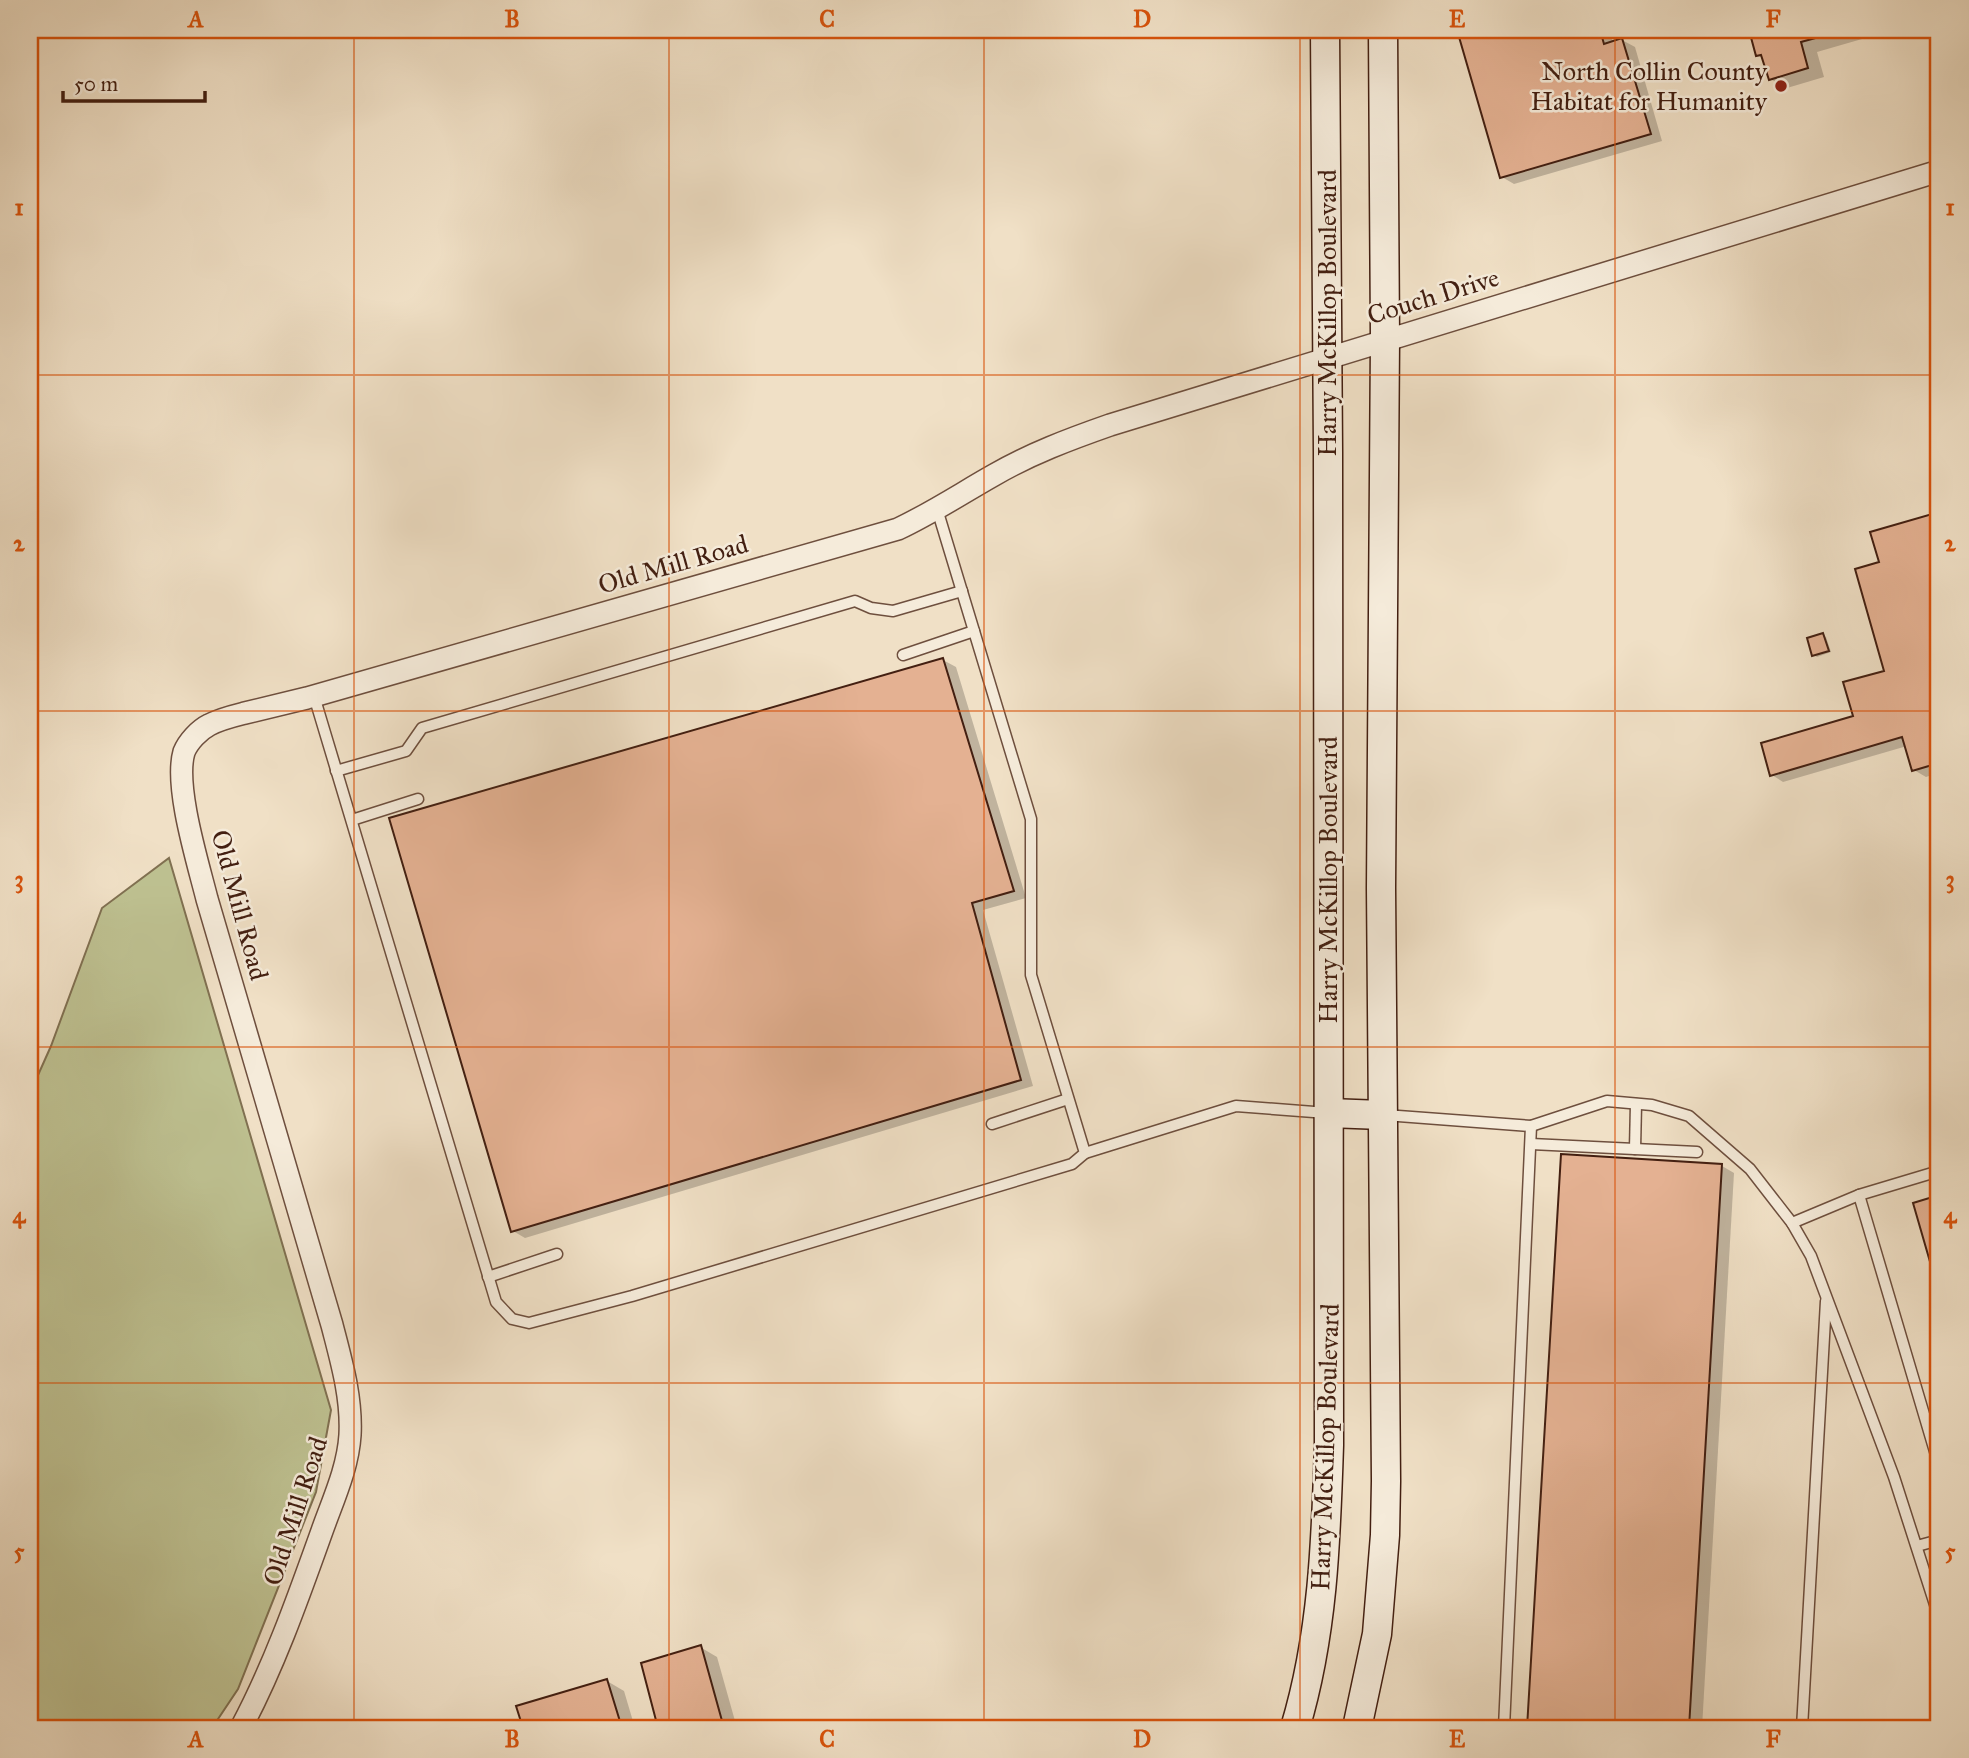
<svg xmlns="http://www.w3.org/2000/svg" width="1969" height="1758" viewBox="0 0 1969 1758" font-family="'IM FELL Great Primer',serif">
	<rect width="100%" height="100%" fill="#f0e0c6"/>
	<filter id="stains"><feTurbulence type="fractalNoise" baseFrequency=".00286" numOctaves="4"/><feColorMatrix values="0 0 0 0 .2 0 0 0 0 .09 0 0 0 0 .02 0 0 0 .5 -.17"/></filter>
	<radialGradient id="worn" r=".72"><stop offset=".6" stop-color="#630" stop-opacity="0"/><stop offset="1" stop-color="#630" stop-opacity=".3"/></radialGradient>
	<polygon fill="#bec191" stroke="#807051" stroke-width="2" points="169,858 331,1410 316,1492 238,1689 212,1728 30,1728 30,1093 51,1046 102,908"/>
	<g fill="#0003">
		<polygon points="1459,30 1609,30 1613,43 1622,40 1635,47 1662,141 1514,184 1502,177"/>
		<polygon points="1751,30 1860,30 1862,39 1817,52 1824,77 1787,88 1770,79 1764,59 1758,55"/>
		<polygon points="1939,513 1939,779 1938,773 1926,777 1914,770 1907,746 1783,782 1772,775 1855,717 1886,672 1881,563 1872,533"/>
		<polygon points="1823,635 1826,637 1831,652 1817,657 1814,655"/>
		<polygon points="943,660 956,667 1026,898 983,910 1033,1086 525,1238 513,1231"/>
		<polygon points="1562,1156 1722,1166 1734,1173 1702,1728 1529,1728"/>
		<polygon points="1939,1197 1939,1286 1915,1205"/>
		<polygon points="700,1647 717,1657 737,1728 660,1728 643,1664"/>
		<polygon points="607,1681 624,1691 635,1728 524,1728 518,1707"/>
	</g>
	<g fill="#e4b192" stroke="#431f11" stroke-width="2">
		<polygon points="1457,30 1600,30 1604,44 1622,38 1651,134 1500,178"/>
		<polygon points="1749,30 1829,30 1830,34 1801,42 1808,68 1769,80 1761,55 1756,56"/>
		<polygon points="1939,512 1939,763 1912,771 1902,737 1770,776 1761,743 1853,716 1843,682 1884,671 1855,569 1879,562 1870,532"/>
		<polygon points="1823,633 1829,651 1812,656 1807,638"/>
		<polygon points="943,658 1014,891 972,903 1021,1080 511,1232 389,818"/>
		<polygon points="1561,1154 1722,1164 1689,1728 1527,1728"/>
		<polygon points="1939,1195 1939,1279 1935,1279 1913,1203"/>
		<polygon points="701,1645 724,1728 658,1728 641,1663"/>
		<polygon points="607,1679 622,1728 523,1728 516,1706"/>
	</g>
	<g fill="none" stroke-linecap="round" stroke-linejoin="round">
		<g stroke="#6e4f3e" stroke-width="13">
			<g id="service">
				<polyline points="903,655 974,631"/>
				<polyline points="314,696 496,1302 512,1319 529,1323 632,1296 1072,1164 1085,1153 1031,975 1031,819 937,509"/>
				<polyline points="336,771 406,751 422,728 855,601 871,608 893,611 962,591"/>
				<polyline points="352,820 418,799"/>
				<polyline points="1385,1115 1531,1126 1607,1101 1652,1105 1689,1116 1750,1169 1792,1223 1811,1256 1894,1477 1939,1617"/>
				<polyline points="992,1124 1068,1099"/>
				<polyline points="1531,1144 1697,1152"/>
				<polyline points="1635,1149 1636,1104"/>
				<polyline points="1085,1153 1236,1106 1327,1113"/>
				<polyline points="1859,1195 1939,1465"/>
				<polyline points="1792,1223 1859,1195 1939,1171"/>
				<polyline points="488,1277 557,1254"/>
				<polyline points="1917,1546 1939,1540"/>
				<polyline points="1504,1728 1531,1126"/>
				<polyline points="1802,1728 1826,1301"/>
			</g>
		</g>
		<g stroke="#6e4f3e" stroke-width="24">
			<path id="minor" d="M241,1728C274,1666 298,1598 322,1531C333,1500 348,1468 350,1435C352,1397 341,1360 332,1325L207,899C198,863 174,786 184,752C188,742 199,730 209,725C220,719 233,716 245,713C266,708 287,703 307,698L898,529C932,513 962,493 994,475C1030,454 1070,439 1110,425L1939,171"/>
		</g>
		<g stroke="#431f11" stroke-width="31">
			<g id="secondary">
				<polyline points="1329,1113 1382,1115"/>
				<path d="M1295,1728C1323,1635 1326,1541 1329,1445L1328,452L1325,30"/>
				<polyline points="1357,1728 1377,1634 1385,1535 1386,1481 1381,888 1385,339 1383,30"/>
			</g>
		</g>
		<use href="#service" stroke="#f5ebda" stroke-width="10"/>
		<use href="#minor" stroke="#f5ebda" stroke-width="21"/>
		<use href="#secondary" stroke="#f5ebda" stroke-width="28"/>
	</g>
	<path fill="none" stroke="#d8530c" stroke-width="2" stroke-opacity="0.55" d="M354,30V1728M669,30V1728M984,30V1728M1300,30V1728M1615,30V1728M30,375H1939M30,711H1939M30,1047H1939M30,1383H1939"/>
	<circle fill="#8f2418" stroke="#f5ebda" stroke-width="2.5" cx="1781" cy="86" r="7"/>
	<g text-anchor="middle" stroke-width="5" stroke-linejoin="round" paint-order="stroke">
		<g font-size="26" fill="#431f11" stroke="#f5ebda" text-anchor="end">
			<text x="1767" y="80">North Collin County<tspan x="1767" dy="30">Habitat for Humanity</tspan></text>
		</g>
		<g font-size="26" fill="#431f11" stroke="#f5ebda">
			<text transform="translate(1433 296) rotate(-17)" y="9">Couch Drive</text>
			<text transform="translate(1327 313) rotate(-90)" y="9">Harry McKillop Boulevard</text>
			<text transform="translate(673 564) rotate(-16)" y="9">Old Mill Road</text>
			<text transform="translate(1328 880) rotate(-90)" y="9">Harry McKillop Boulevard</text>
			<text transform="translate(240 905) rotate(75)" y="9">Old Mill Road</text>
			<text transform="translate(1325 1447) rotate(-88)" y="9">Harry McKillop Boulevard</text>
			<text transform="translate(295 1511) rotate(-72)" y="9">Old Mill Road</text>
		</g>
	</g>
	<rect width="1969" height="1758" fill="none" stroke="#f0e0c6" stroke-width="77"/>
	<path d="M63 91v10h142v-10" fill="none" stroke="#431f11" stroke-width="3.5"/>
	<text x="74" y="91" font-size="21" fill="#431f11" stroke="#f5ebda" stroke-width="5" paint-order="stroke">50 m</text>
	<rect x="38" y="38" width="1892" height="1682" fill="none" stroke="#d8530c" stroke-width="2.5"/>
	<g font-size="23" text-anchor="middle" font-weight="bold" fill="#d8530c">
		<text x="196" y="27">A</text>
		<text x="512" y="27">B</text>
		<text x="827" y="27">C</text>
		<text x="1142" y="27">D</text>
		<text x="1457" y="27">E</text>
		<text x="1773" y="27">F</text>
		<text x="19" y="215">1</text>
		<text x="1950" y="215">1</text>
		<text x="19" y="551">2</text>
		<text x="1950" y="551">2</text>
		<text x="19" y="887">3</text>
		<text x="1950" y="887">3</text>
		<text x="19" y="1223">4</text>
		<text x="1950" y="1223">4</text>
		<text x="19" y="1559">5</text>
		<text x="1950" y="1559">5</text>
		<text x="196" y="1747">A</text>
		<text x="512" y="1747">B</text>
		<text x="827" y="1747">C</text>
		<text x="1142" y="1747">D</text>
		<text x="1457" y="1747">E</text>
		<text x="1773" y="1747">F</text>
	</g>
	<rect width="100%" height="100%" filter="url(#stains)"/>
	<rect width="100%" height="100%" fill="url(#worn)"/>
</svg>
